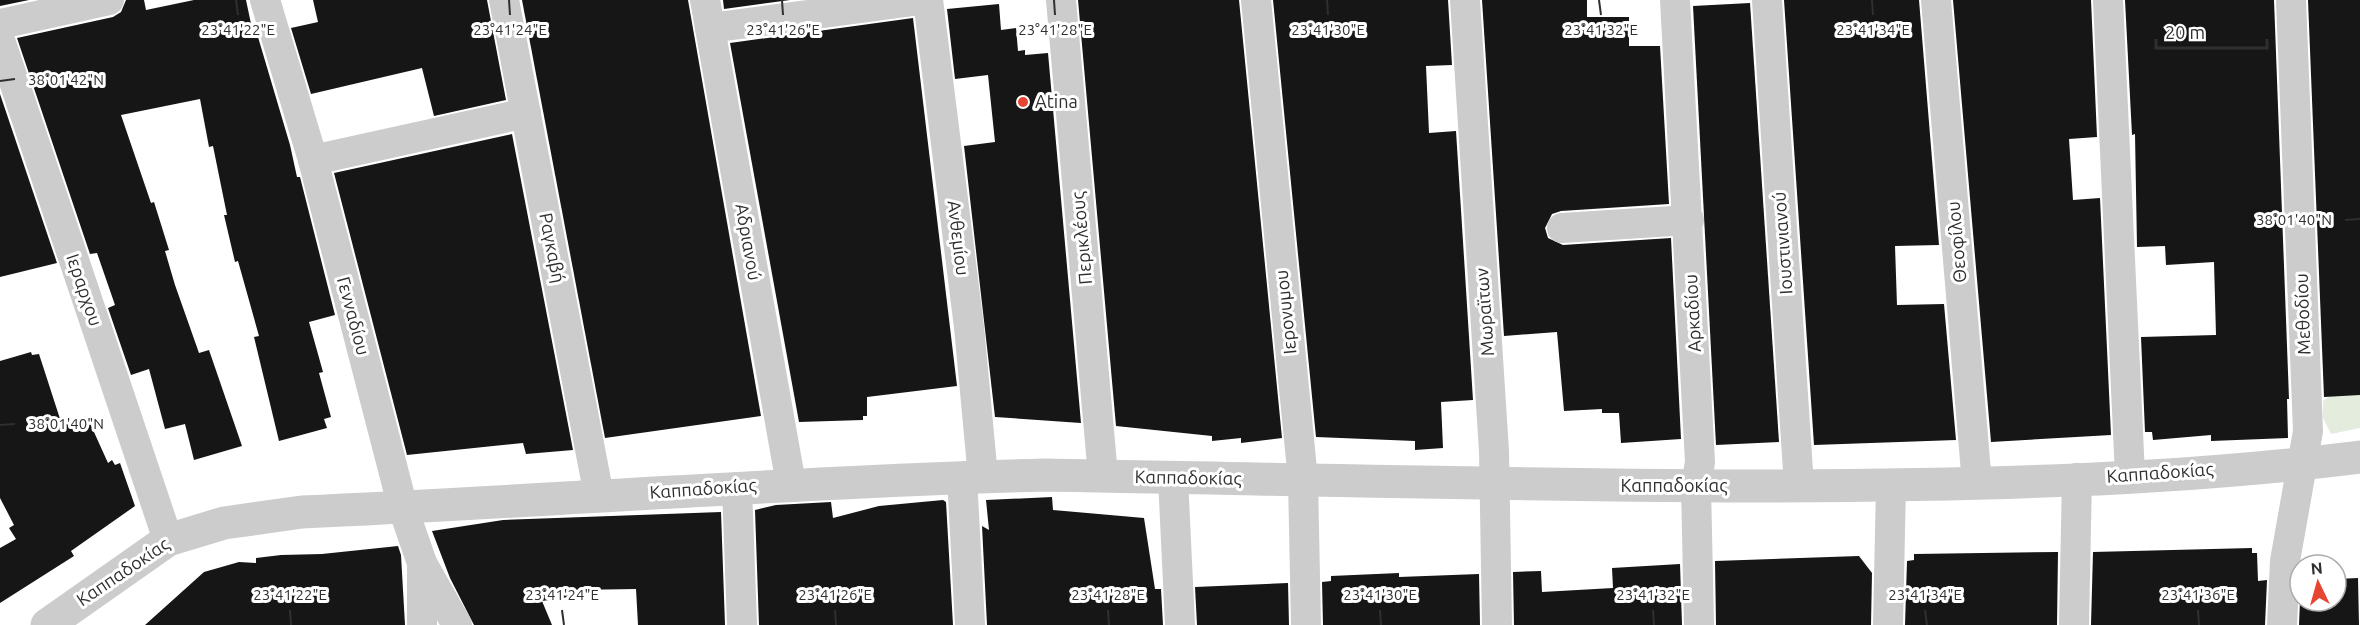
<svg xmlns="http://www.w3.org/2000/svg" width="2360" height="625" viewBox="0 0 2360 625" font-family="Ubuntu,sans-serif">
	<rect width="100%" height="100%" fill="#fff"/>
	<polygon fill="#e3ecdd" points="2360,395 2360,428 2331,434 2323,418 2323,401 2330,396"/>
	<g fill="#161616">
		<polygon points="0,0 29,0 0,6"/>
		<polygon points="126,0 144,0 146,10 194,0 246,0 254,38 258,37 290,145 297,177 300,177 335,315 309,322 323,372 319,373 331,417 324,419 327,428 279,441 254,337 259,336 238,261 235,262 224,215 227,215 213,146 209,147 200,99 121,115 151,203 154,202 169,250 165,251 175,285 199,353 209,350 242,446 194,460 185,424 165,429 149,369 131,375 108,308 115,305 97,253 90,254 17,38 113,17 121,12"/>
		<polygon points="313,0 487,0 506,100 434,116 422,68 311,94 291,28 318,22"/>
		<polygon points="522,0 688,0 761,416 605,438"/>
		<polygon points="723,0 790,0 724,9"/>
		<polygon points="1078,0 1239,0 1282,438 1241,443 1241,438 1212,441 1212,436 1116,426"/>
		<polygon points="1273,0 1448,0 1452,65 1426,66 1429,133 1456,131 1473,400 1441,402 1443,448 1415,450 1415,441 1316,437"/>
		<polygon points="1482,0 1587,0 1587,17 1629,17 1629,46 1660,46 1669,204 1561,211 1552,214 1545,228 1548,238 1563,245 1671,238 1681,439 1621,443 1619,413 1602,413 1602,409 1564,411 1557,332 1504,336"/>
		<polygon points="1784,0 1919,0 1939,245 1895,246 1897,305 1944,304 1956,440 1814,445"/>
		<polygon points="1953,0 2091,0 2097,137 2069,139 2073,200 2100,198 2111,435 1991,442"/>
		<polygon points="2125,0 2274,0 2289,399 2287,399 2288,438 2211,441 2211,435 2153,440 2152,432 2145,432 2141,337 2216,335 2214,262 2166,265 2165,246 2137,247 2135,134 2132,135"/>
		<polygon points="2308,0 2360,0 2360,395 2324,397"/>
		<polygon points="1750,3 1779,442 1716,445 1693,6"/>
		<polygon points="999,4 1001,30 1016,28 1018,51 1025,50 1025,55 1048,53 1081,423 995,417 964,146 995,142 988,75 955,79 947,9"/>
		<polygon points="913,18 957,386 867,397 867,416 863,416 863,420 799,422 730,43"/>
		<polygon points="0,94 57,263 0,277"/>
		<polygon points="512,134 573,450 526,454 523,443 407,455 334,173"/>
		<polygon points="31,352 32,355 39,354 62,425 77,418 80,425 89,421 108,463 112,460 115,465 120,463 135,506 71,551 74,556 0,603 0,548 16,539 9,528 14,525 0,498 0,361"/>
		<polygon points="1052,497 1053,510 1144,518 1155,589 1161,589 1163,625 987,625 982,526 989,530 986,500"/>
		<polygon points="943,500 946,502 953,625 759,625 755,510 776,505 831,502 833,518 879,506"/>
		<polygon points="721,512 725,625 638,625 636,589 574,590 575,596 542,601 552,625 474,625 450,578 432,531 503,520"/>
		<polygon points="398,546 401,555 405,625 145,625 204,572 239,562 256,563 256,558 281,555 322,554"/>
		<polygon points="2252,548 2252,553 2257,553 2258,581 2267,580 2265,625 2091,625 2093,552"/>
		<polygon points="2058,552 2057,625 1905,625 1907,561 1914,560 1914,554"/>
		<polygon points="1859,556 1872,573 1871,625 1716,625 1715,561"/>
		<polygon points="1680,564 1682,625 1514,625 1513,572 1541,571 1542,592 1613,588 1612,568"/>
		<polygon points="1399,573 1399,577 1479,574 1480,625 1323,625 1322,582 1331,581 1331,576"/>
		<polygon points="2358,578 2359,625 2299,625 2300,601 2336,601 2336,579"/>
		<polygon points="1288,583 1289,625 1197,625 1195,587"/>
	</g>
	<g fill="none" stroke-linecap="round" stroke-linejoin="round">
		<g stroke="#ccc" stroke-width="30">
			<polyline points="265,0 313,160 403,508 422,563 457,625"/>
			<polyline points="504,0 599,496"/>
			<polyline points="705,0 791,484"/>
			<polyline points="928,0 969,327 983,477"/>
			<polyline points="1061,0 1103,476"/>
			<polyline points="1256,0 1303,480 1306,625"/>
			<polyline points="1465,0 1494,451 1497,625"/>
			<polyline points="1675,0 1700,462 1696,486 1699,625"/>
			<polyline points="1767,0 1799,486"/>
			<polyline points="1936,0 1977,484"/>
			<polyline points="2108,0 2130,475"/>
			<polyline points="0,24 109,0"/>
			<polyline points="710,28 921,0"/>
			<polyline points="0,40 168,540"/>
			<polyline points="313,160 526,113"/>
			<polyline points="1562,228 1689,220"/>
			<polyline points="962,477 970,625"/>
			<polyline points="1173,478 1180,625"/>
			<polyline points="737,487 742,625"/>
			<polyline points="422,563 422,625"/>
			<polyline points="1888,625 1891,486"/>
			<polyline points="2074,625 2077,478"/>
			<polyline points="2282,625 2285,561 2308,431 2291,0"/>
		</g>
		<path stroke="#ccc" stroke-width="33" d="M47,625L168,540L224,523L302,512C549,501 796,482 1044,475C1289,479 1533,486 1778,486C1972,485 2168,481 2360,457"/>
	</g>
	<path fill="none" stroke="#2f2f2f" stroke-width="2" d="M236,0L238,15M509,0L510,15M782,0L783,15M1054,0L1055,15M1327,0L1328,15M1599,0L1601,15M1872,0L1873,15M0,81L15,79M2345,220L2360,219M0,425L15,424M290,610L291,625M562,610L564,625M835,610L836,625M1108,610L1109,625M1380,610L1381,625M1653,610L1654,625M1925,610L1927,625M2198,610L2199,625"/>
	<circle fill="#e64532" stroke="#fff" stroke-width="2" cx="1023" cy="102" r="6"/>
	<g text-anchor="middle" stroke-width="6" stroke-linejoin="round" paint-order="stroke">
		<g font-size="18" fill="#2f2f2f" stroke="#fff" text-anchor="start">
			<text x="1035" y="108">Atina</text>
		</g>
		<g font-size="18" fill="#2f2f2f" stroke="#fff">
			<text transform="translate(958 238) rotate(83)" y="6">Ανθεμίου</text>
			<text transform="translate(1082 238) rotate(-95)" y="6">Περικλέους</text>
			<text transform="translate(748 242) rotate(80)" y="6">Αδριανού</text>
			<text transform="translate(1957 242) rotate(-95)" y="6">Θεοφίλου</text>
			<text transform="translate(1783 243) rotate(-94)" y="6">Ιουστινιανού</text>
			<text transform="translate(552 248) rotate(79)" y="6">Ραγκαβή</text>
			<text transform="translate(84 290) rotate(71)" y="6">Ιεραρχου</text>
			<text transform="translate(1286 312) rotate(-96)" y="6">Ιερονυμου</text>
			<text transform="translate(1485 312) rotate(-94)" y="6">Μωραϊτων</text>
			<text transform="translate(1693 313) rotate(-93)" y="6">Αρκαδίου</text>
			<text transform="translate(2303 314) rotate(-92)" y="6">Μεθοδίου</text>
			<text transform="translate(353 316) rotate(75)" y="6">Γενναδίου</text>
			<text transform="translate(2160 473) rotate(-4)" y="6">Καππαδοκίας</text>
			<text transform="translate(1188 478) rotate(1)" y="6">Καππαδοκίας</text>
			<text x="1674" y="492">Καππαδοκίας</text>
			<text transform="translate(703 489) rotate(-4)" y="6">Καππαδοκίας</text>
			<text transform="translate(123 572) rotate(-34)" y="6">Καππαδοκίας</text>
		</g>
	</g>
	<g font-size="15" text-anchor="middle" fill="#2f2f2f" stroke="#fff" stroke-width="6" stroke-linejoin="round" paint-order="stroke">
		<text x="238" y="35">23°41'22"E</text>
		<text x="510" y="35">23°41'24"E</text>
		<text x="783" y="35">23°41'26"E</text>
		<text x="1055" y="35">23°41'28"E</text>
		<text x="1328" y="35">23°41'30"E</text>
		<text x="1601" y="35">23°41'32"E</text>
		<text x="1873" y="35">23°41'34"E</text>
		<text x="66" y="85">38°01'42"N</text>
		<text x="2294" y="225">38°01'40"N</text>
		<text x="66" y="429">38°01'40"N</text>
		<text x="290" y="600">23°41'22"E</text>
		<text x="562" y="600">23°41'24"E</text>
		<text x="835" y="600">23°41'26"E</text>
		<text x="1108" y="600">23°41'28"E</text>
		<text x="1380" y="600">23°41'30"E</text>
		<text x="1653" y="600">23°41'32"E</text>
		<text x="1925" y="600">23°41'34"E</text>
		<text x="2198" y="600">23°41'36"E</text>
	</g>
	<g transform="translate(2318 583) rotate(355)"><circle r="28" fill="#ffffff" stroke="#acacac" stroke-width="1.5"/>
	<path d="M0-4.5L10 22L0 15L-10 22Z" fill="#e64532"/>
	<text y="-9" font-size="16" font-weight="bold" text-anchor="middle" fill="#2f2f2f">N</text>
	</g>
	<path d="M2156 39v9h111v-9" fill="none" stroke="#2f2f2f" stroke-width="3"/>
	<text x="2165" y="39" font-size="18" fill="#2f2f2f" stroke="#ffffff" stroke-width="4.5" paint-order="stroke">20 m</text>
</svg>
